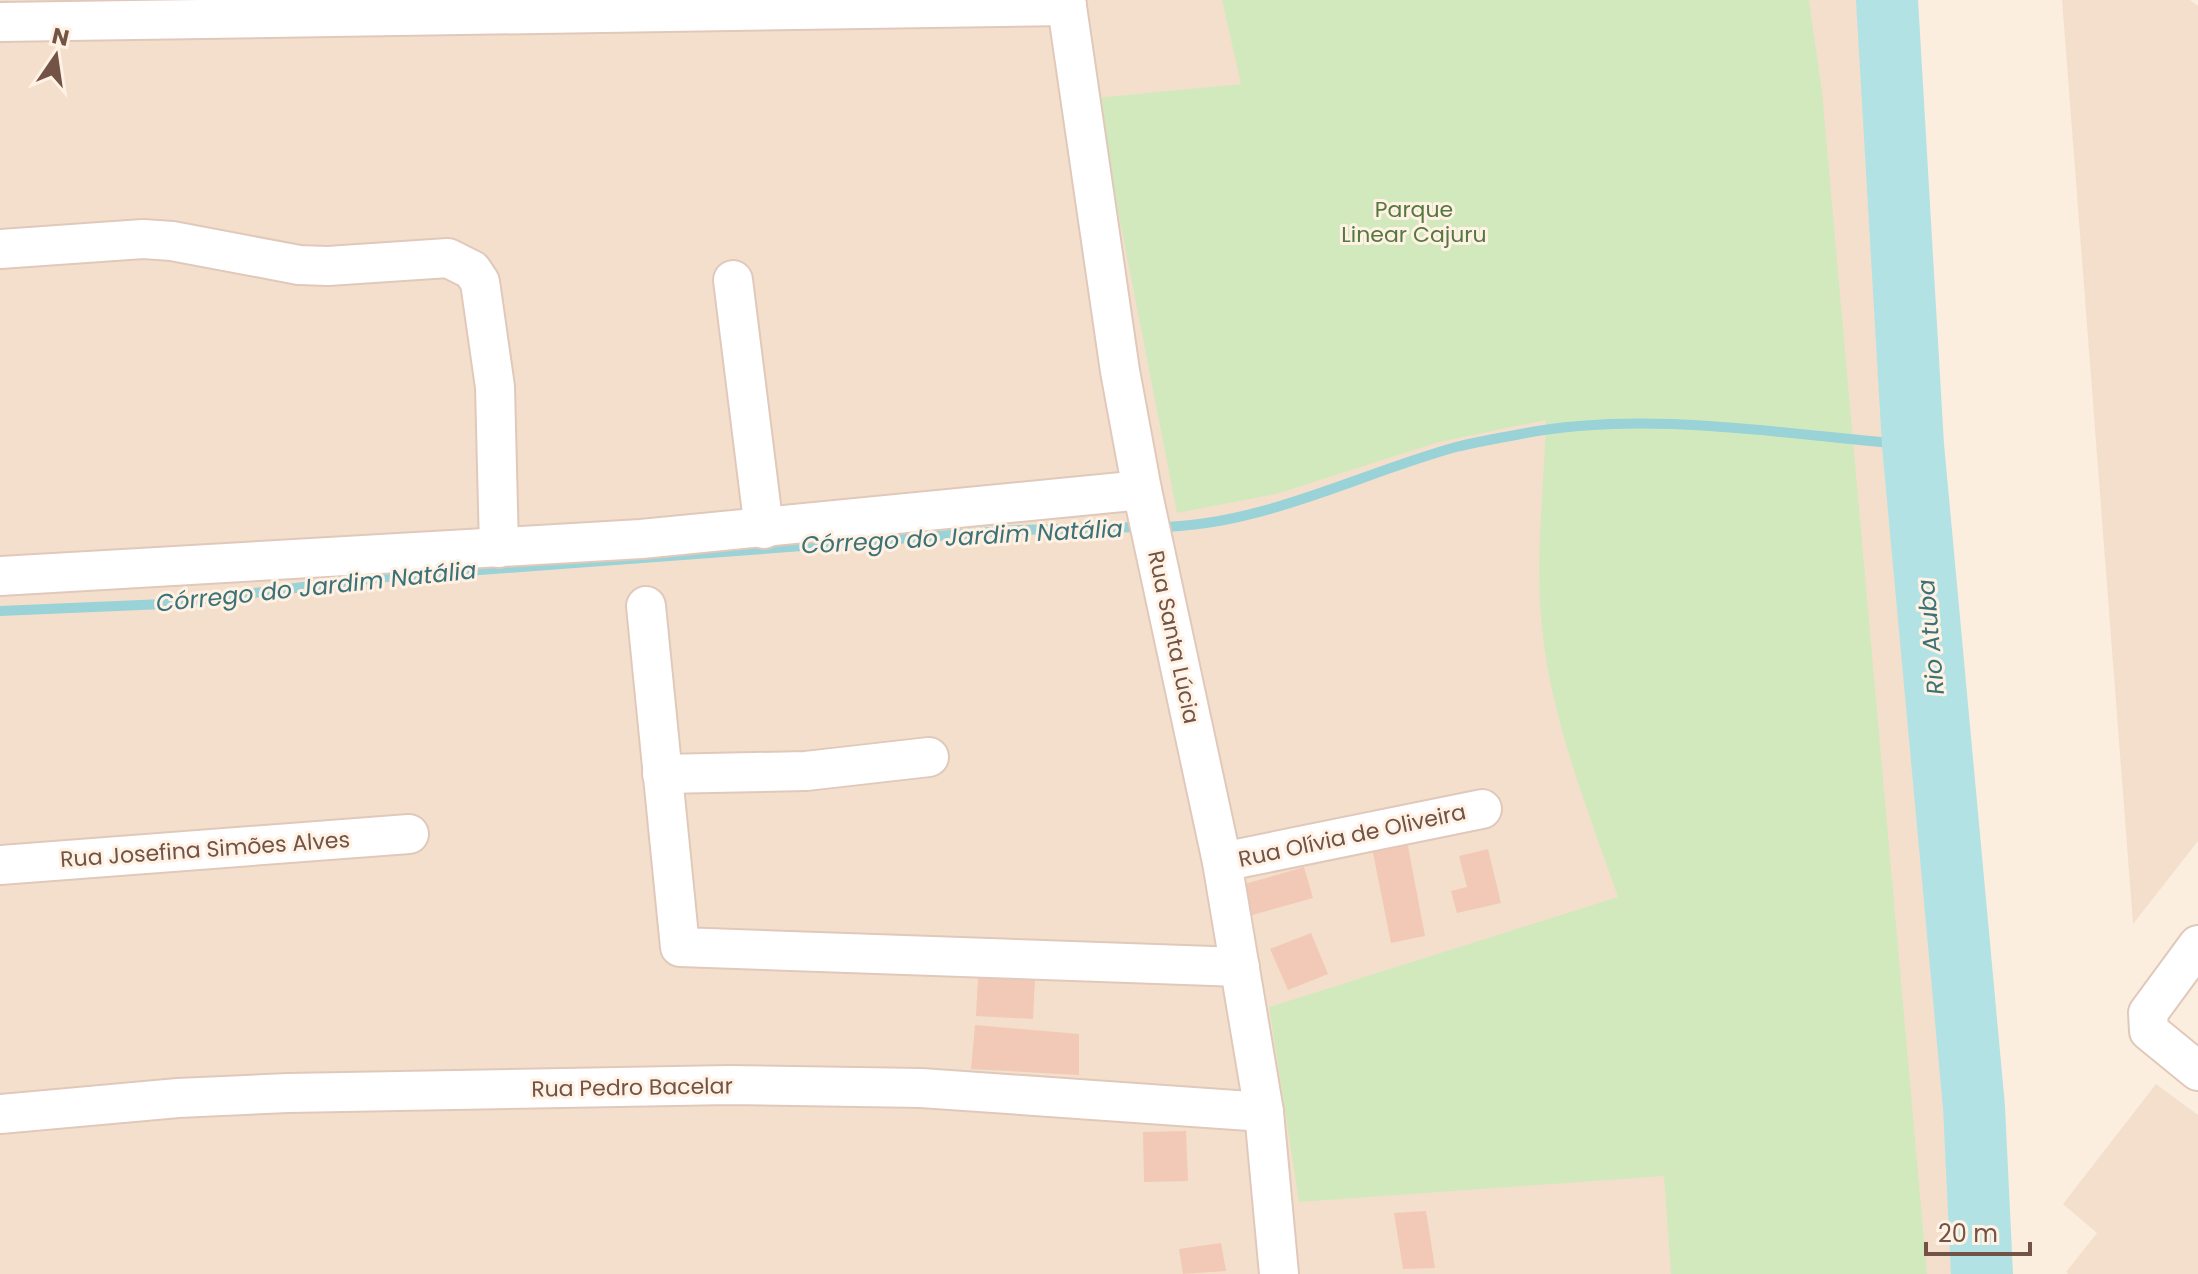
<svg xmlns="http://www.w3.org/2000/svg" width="2198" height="1274" viewBox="0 0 2198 1274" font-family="Poppins,sans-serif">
	<rect width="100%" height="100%" fill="#fceede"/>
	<g fill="#f4dfcd">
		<polygon points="0,0 1872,0 1935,422 1952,1274 0,1274"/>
		<polygon points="2062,0 2190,0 2198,6 2198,841 2133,924"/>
		<polygon points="2156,1084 2198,1115 2198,1274 2068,1274 2066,1272 2097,1233 2063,1204"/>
	</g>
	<path fill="#d2e9bd" d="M1222,0H1809L1822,91L1927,1274H1671L1664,1176L1299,1202L1269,1007L1618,897C1585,802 1545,705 1540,603C1537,543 1544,481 1546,420L1439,442L1276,494L1177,513L1096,98L1241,84Z"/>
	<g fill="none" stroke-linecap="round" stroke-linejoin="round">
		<g stroke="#99d2d7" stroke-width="10">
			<path d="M1158,527C1262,526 1358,474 1456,447C1477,442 1499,438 1521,434C1644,409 1789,435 1913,445"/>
			<polyline points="0,611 164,604 386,577 1019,530 1142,527"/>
		</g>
		<polyline stroke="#b3e2e5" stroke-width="62" points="1887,0 1913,445 1974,1107 1982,1274"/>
	</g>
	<g fill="#f2c9b6">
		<polygon points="1407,841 1425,936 1391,943 1372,848"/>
		<polygon points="1488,849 1501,903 1457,913 1451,891 1467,887 1459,856"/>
		<polygon points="1304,867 1313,898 1249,916 1241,885"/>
		<polygon points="1311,933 1328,974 1288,990 1270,949"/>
		<polygon points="978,977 1035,980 1033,1019 976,1016"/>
		<polygon points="975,1025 1079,1034 1079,1075 971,1069"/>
		<polygon points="1186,1131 1188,1181 1144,1182 1143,1132"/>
		<polygon points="1426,1211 1435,1268 1403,1269 1394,1213"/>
		<polygon points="1221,1243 1226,1271 1183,1274 1179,1249"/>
	</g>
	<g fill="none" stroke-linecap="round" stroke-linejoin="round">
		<g stroke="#e0c9bb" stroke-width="42">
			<g id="minor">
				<polyline points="1066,0 1120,371 1142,490 1222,862 1264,1112 1279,1274"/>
				<polyline points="0,22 1067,6"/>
				<polyline points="0,249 143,239 172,241 299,265 328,266 448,258 472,270 480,282 495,387 499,548"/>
				<polyline points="733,280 764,529"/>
				<polyline points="0,576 641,539 1142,490"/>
				<polyline points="646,606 680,947 1240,967"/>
				<polyline points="662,774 806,771 929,757"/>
				<polyline points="1222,862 1482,809"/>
				<polyline points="0,865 409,834"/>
				<polyline points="2198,945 2148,1013 2149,1031 2198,1071"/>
				<polyline points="0,1114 178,1098 288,1093 730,1085 921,1088 1264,1112"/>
			</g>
		</g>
		<use href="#minor" stroke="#fff" stroke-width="38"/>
	</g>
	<g text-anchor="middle" stroke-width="6" stroke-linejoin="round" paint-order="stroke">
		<g font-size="22" fill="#54783f" stroke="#fff2e4">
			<text x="1414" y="217">Parque<tspan x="1414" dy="25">Linear Cajuru</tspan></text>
		</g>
		<g font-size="22" fill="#725346" stroke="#fff2e4">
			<text transform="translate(1174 637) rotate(78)" y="8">Rua Santa Lúcia</text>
			<text transform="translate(1352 835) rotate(-12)" y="8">Rua Olívia de Oliveira</text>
			<text transform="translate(205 849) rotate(-4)" y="8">Rua Josefina Simões Alves</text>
			<text transform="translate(632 1087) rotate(-1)" y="8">Rua Pedro Bacelar</text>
		</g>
		<g font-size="24" font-style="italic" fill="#3b7278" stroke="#fff2e4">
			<text transform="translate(962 537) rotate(-3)" y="8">Córrego do Jardim Natália</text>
			<text transform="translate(316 587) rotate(-6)" y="8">Córrego do Jardim Natália</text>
			<text transform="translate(1931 637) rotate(-95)" y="8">Rio Atuba</text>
		</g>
	</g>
	<g transform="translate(56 56) rotate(13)" stroke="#fff2e4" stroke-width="6" paint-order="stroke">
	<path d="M0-6L14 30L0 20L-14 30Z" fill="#725346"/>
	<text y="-12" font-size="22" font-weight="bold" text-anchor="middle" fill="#725346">N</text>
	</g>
	<path d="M1926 1242v12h104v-12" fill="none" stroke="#725346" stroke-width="4"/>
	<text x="1938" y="1242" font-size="24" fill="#725346" stroke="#fff2e4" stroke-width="6" paint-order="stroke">20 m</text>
</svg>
